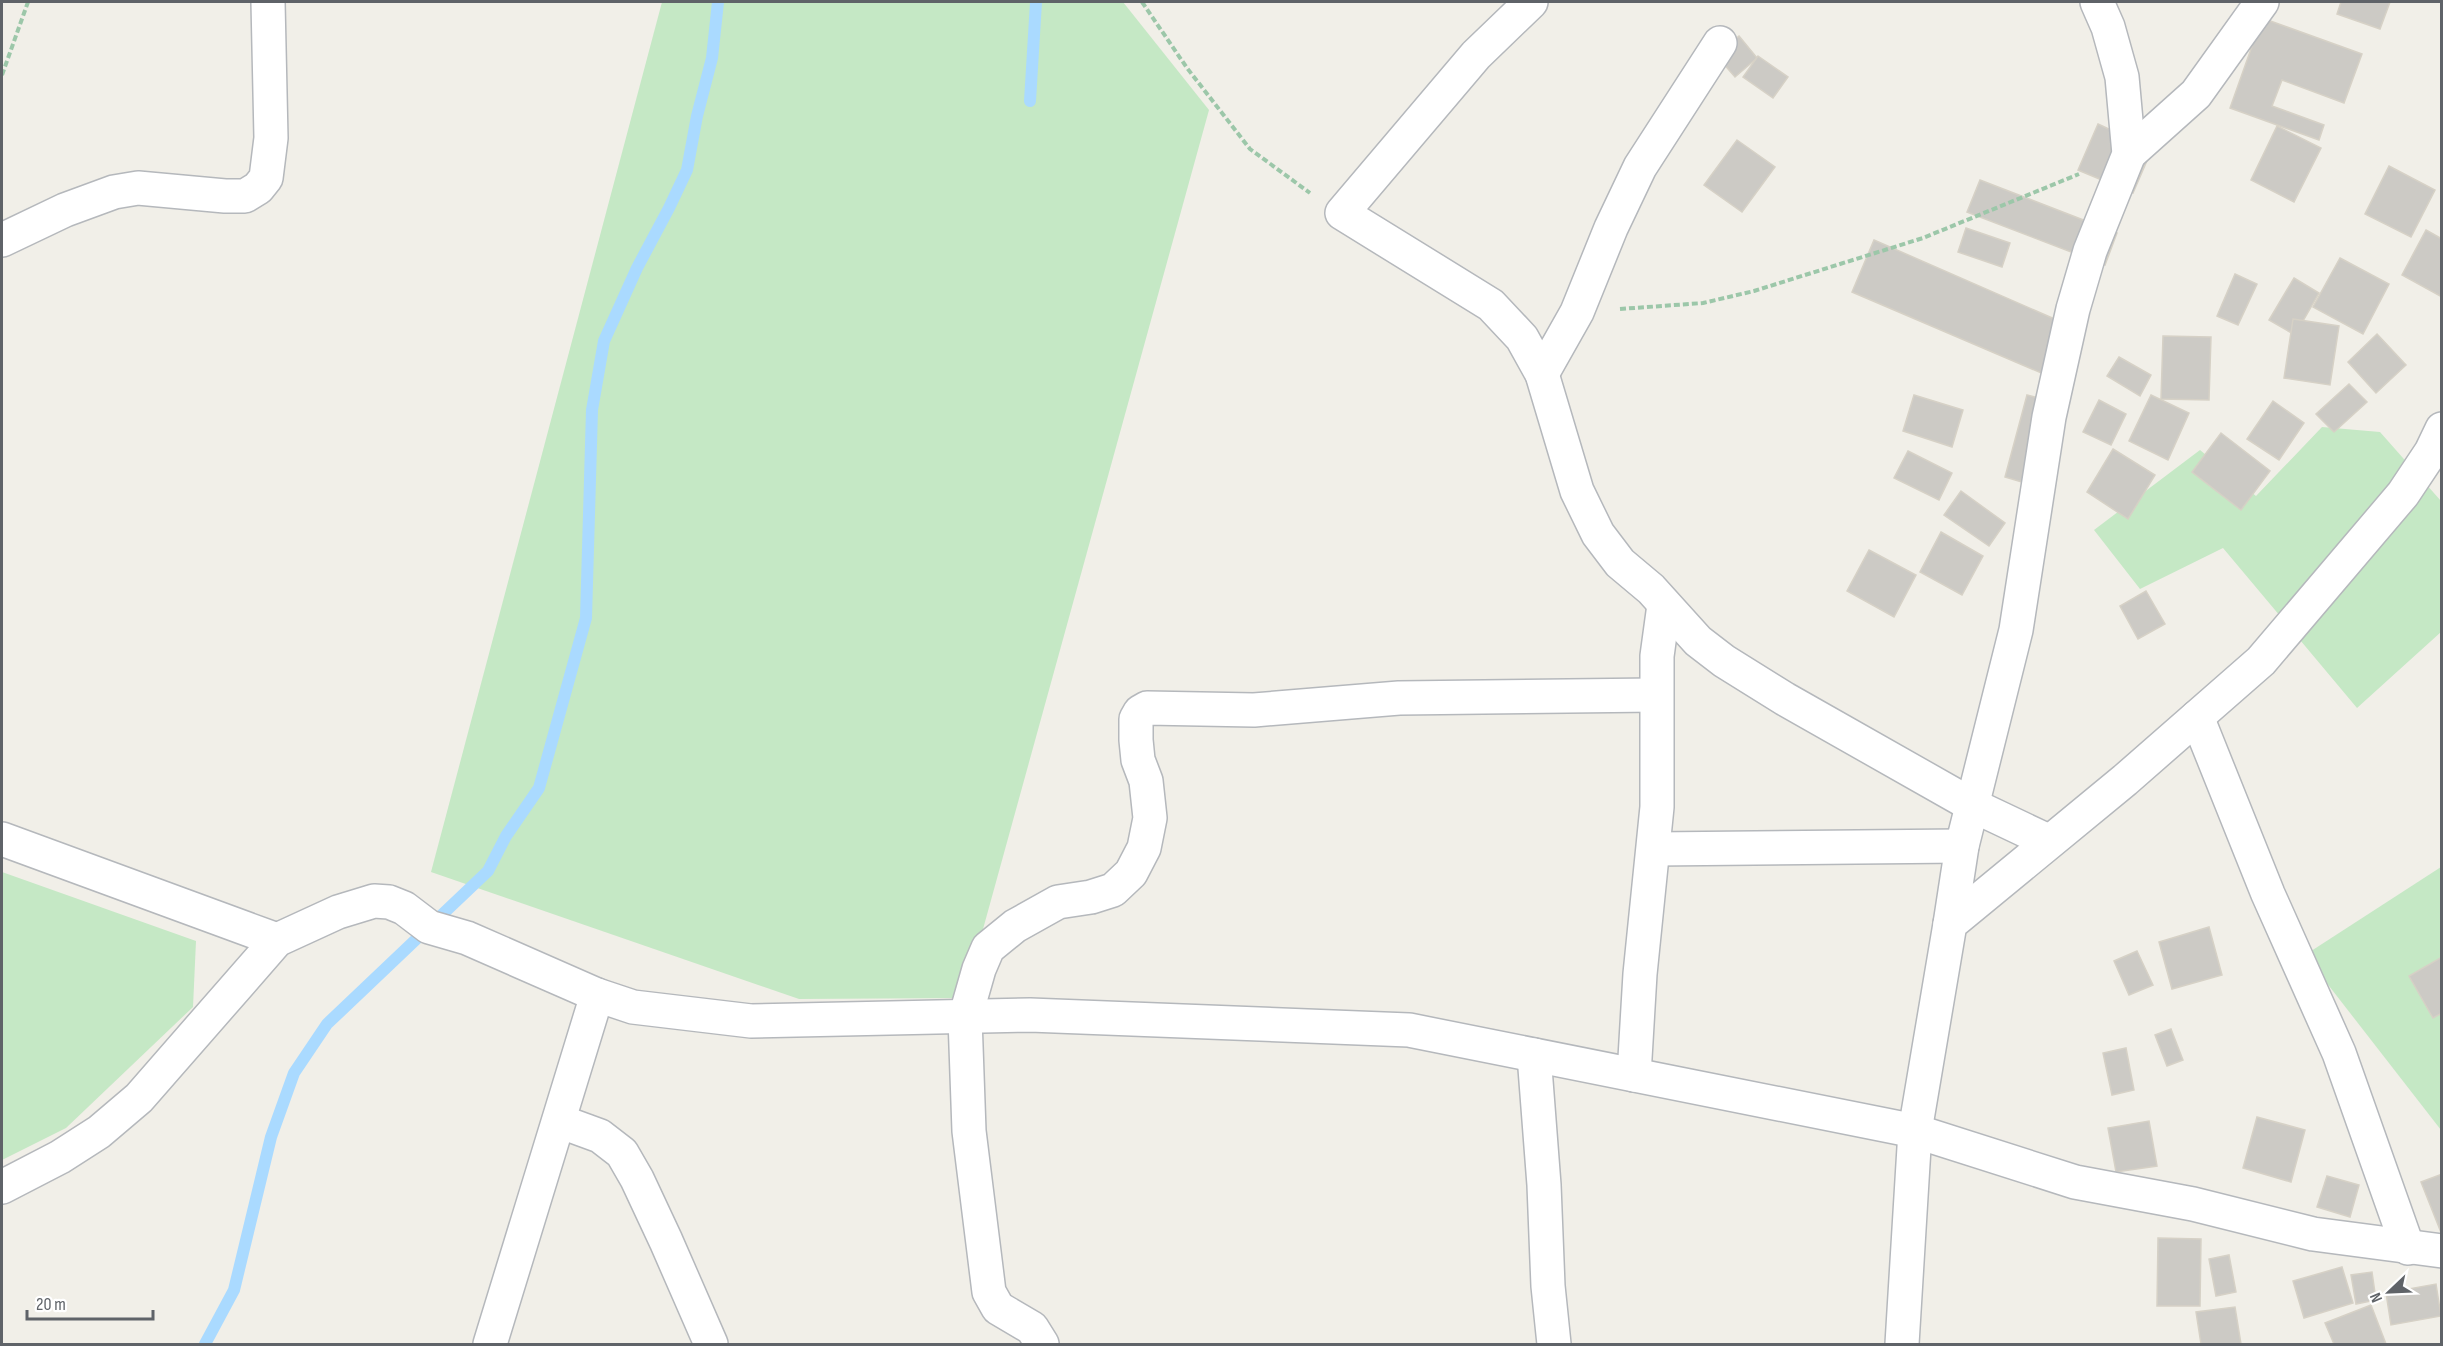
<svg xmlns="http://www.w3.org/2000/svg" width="2443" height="1346" viewBox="0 0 2443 1346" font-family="'Sofia Sans Condensed',sans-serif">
	<rect width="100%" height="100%" fill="#f1efe8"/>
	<g fill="#c5e8c5">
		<polygon points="662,2 1123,2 1209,110 964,998 799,999 431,872"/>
		<polygon points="2322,427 2380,432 2441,501 2441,632 2357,708 2223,548 2140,589 2094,530 2200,450 2256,496"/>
		<polygon points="2441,867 2441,1130 2305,955"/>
		<polygon points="2,872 196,941 193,1007 66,1128 2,1160"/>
	</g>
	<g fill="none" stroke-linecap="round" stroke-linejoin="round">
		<g stroke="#aadaff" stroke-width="12">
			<polyline points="1030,101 1036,2"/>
			<polyline points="205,1344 234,1290 271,1137 294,1073 327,1024 488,871 506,836 539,788 586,618 592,410 604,341 637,268 669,208 687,170 697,116 712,58 718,2"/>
		</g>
	</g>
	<g fill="#cccac5" stroke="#d6d1c6" stroke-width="1.5">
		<polygon points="2341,2 2390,2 2380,29 2337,14"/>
		<polygon points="2262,18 2362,54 2344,103 2282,80 2272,106 2324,125 2319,140 2230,108"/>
		<polygon points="1739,36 1757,58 1735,77 1716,55"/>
		<polygon points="1758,56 1788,77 1773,98 1743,77"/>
		<polygon points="2098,124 2152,149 2133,193 2078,170"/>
		<polygon points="2277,126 2321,148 2294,202 2251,180"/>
		<polygon points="1737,140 1775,167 1742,212 1704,185"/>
		<polygon points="2389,166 2435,190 2411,237 2365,214"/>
		<polygon points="1980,180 2117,233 2105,265 1967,212"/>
		<polygon points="1966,228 2010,243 2002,267 1958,252"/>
		<polygon points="2426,230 2442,239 2442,297 2402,275"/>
		<polygon points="1874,240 2082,331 2060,381 1852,292"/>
		<polygon points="2340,258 2389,284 2363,334 2313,307"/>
		<polygon points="2235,274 2257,284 2238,325 2217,316"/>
		<polygon points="2294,278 2319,293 2295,335 2269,320"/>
		<polygon points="2293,319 2339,326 2330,385 2284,378"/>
		<polygon points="2377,334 2406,365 2376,393 2348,362"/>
		<polygon points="2163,336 2211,337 2209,400 2161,399"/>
		<polygon points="2119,357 2151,375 2140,396 2107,376"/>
		<polygon points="2349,384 2367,402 2334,432 2316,414"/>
		<polygon points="1914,395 1963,410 1952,447 1903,431"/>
		<polygon points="2027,395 2055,402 2032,485 2005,477"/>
		<polygon points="2151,395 2189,413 2168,460 2129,441"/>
		<polygon points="2099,400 2126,414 2111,445 2083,432"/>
		<polygon points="2273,401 2304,423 2279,460 2247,439"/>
		<polygon points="2221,433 2270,471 2241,510 2192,472"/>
		<polygon points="2113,449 2155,475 2128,519 2087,492"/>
		<polygon points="1908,451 1952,473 1939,500 1894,478"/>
		<polygon points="1961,491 2005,523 1989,546 1944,515"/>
		<polygon points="1941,532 1983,556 1962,595 1920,572"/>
		<polygon points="1869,550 1916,575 1894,617 1847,591"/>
		<polygon points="2146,591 2165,624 2138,639 2120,606"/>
		<polygon points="2209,927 2222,975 2172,989 2159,942"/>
		<polygon points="2137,951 2153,985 2129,995 2114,961"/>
		<polygon points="2442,957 2442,1013 2433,1018 2409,976"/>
		<polygon points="2171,1029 2183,1060 2167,1066 2155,1035"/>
		<polygon points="2126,1048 2134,1090 2112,1095 2103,1053"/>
		<polygon points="2257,1117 2305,1130 2291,1182 2243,1168"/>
		<polygon points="2149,1121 2157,1166 2116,1172 2108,1128"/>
		<polygon points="2442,1174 2442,1235 2421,1182"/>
		<polygon points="2327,1176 2359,1185 2350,1217 2317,1207"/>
		<polygon points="2158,1238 2201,1239 2200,1306 2157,1306"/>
		<polygon points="2229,1255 2236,1292 2216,1296 2209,1259"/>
		<polygon points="2342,1267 2353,1303 2304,1318 2293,1281"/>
		<polygon points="2372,1272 2376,1300 2356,1304 2351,1275"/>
		<polygon points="2436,1284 2441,1316 2391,1325 2386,1293"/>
		<polygon points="2371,1305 2386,1344 2334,1344 2325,1323"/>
		<polygon points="2235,1307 2241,1344 2201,1344 2196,1312"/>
	</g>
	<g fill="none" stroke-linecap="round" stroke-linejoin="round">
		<g stroke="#b5b8bc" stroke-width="36">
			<g id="minor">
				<polyline points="1531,2 1476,55 1342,213 1491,305 1522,338 1542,374 1577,491 1598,534 1620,563 1651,589 1698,641 1724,661 1785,699 1972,805 2048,841"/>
				<polyline points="2129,154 2196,94 2262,2"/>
				<polyline points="2,240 65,210 114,192 138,188 225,196 245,196 258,188 266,178 271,138 268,2"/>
				<polyline points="1542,374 1577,312 1611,228 1640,167 1720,43"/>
				<polyline points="2197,717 2268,894 2339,1053 2408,1248"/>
				<polyline points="2,839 277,940"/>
				<polyline points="1654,849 1962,846"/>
				<polyline points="1950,924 1962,846 2016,630 2049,417 2073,309 2090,251 2129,154 2122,77 2108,27 2097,2"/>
				<polyline points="1534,1055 1544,1185 1548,1286 1554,1344"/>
				<polyline points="1634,1075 1640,974 1657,807 1657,656 1664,605"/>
				<polyline points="559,1121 600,1136 622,1153 637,1179 666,1241 711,1344"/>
				<polyline points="2,1187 60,1157 99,1132 139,1098 277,940 338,912 374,901 389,902 404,908 429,927 467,938 597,995 633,1007 751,1021 1030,1015 1409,1030 1915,1131 2075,1182 2193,1204 2313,1234 2442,1251"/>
				<polyline points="490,1344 597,995"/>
				<polyline points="1042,1344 1032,1328 998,1308 989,1292 969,1131 965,1018 979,969 988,948 1015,926 1058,902 1091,897 1113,890 1131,873 1144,848 1150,818 1146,781 1138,760 1136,740 1136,719 1140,712 1147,708 1254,710 1399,698 1656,695"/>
				<polyline points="1902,1344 1915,1131 1950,924 2125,780 2261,661 2403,494 2431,452 2442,429"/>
			</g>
		</g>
		<g stroke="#9cc7a9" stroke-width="4" stroke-dasharray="6 3" stroke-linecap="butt">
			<polyline points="1142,2 1187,68 1250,149 1310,193"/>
			<polyline points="2,75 28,2"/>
			<polyline points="1620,309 1703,303 1754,291 1923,238 2079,174"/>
		</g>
		<use href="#minor" stroke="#fff" stroke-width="33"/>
	</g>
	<rect width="2443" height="1346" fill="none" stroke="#5f6368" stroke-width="6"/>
	<g transform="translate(2389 1292) rotate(247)" stroke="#ffffff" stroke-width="4.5" paint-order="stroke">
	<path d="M0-4.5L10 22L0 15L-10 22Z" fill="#5f6368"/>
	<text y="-9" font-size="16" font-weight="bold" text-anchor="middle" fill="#5f6368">N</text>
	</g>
	<path d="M27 1310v9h126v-9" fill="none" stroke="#5f6368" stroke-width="3"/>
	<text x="36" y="1310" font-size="18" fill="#5f6368" stroke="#ffffff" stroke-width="4.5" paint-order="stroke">20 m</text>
</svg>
